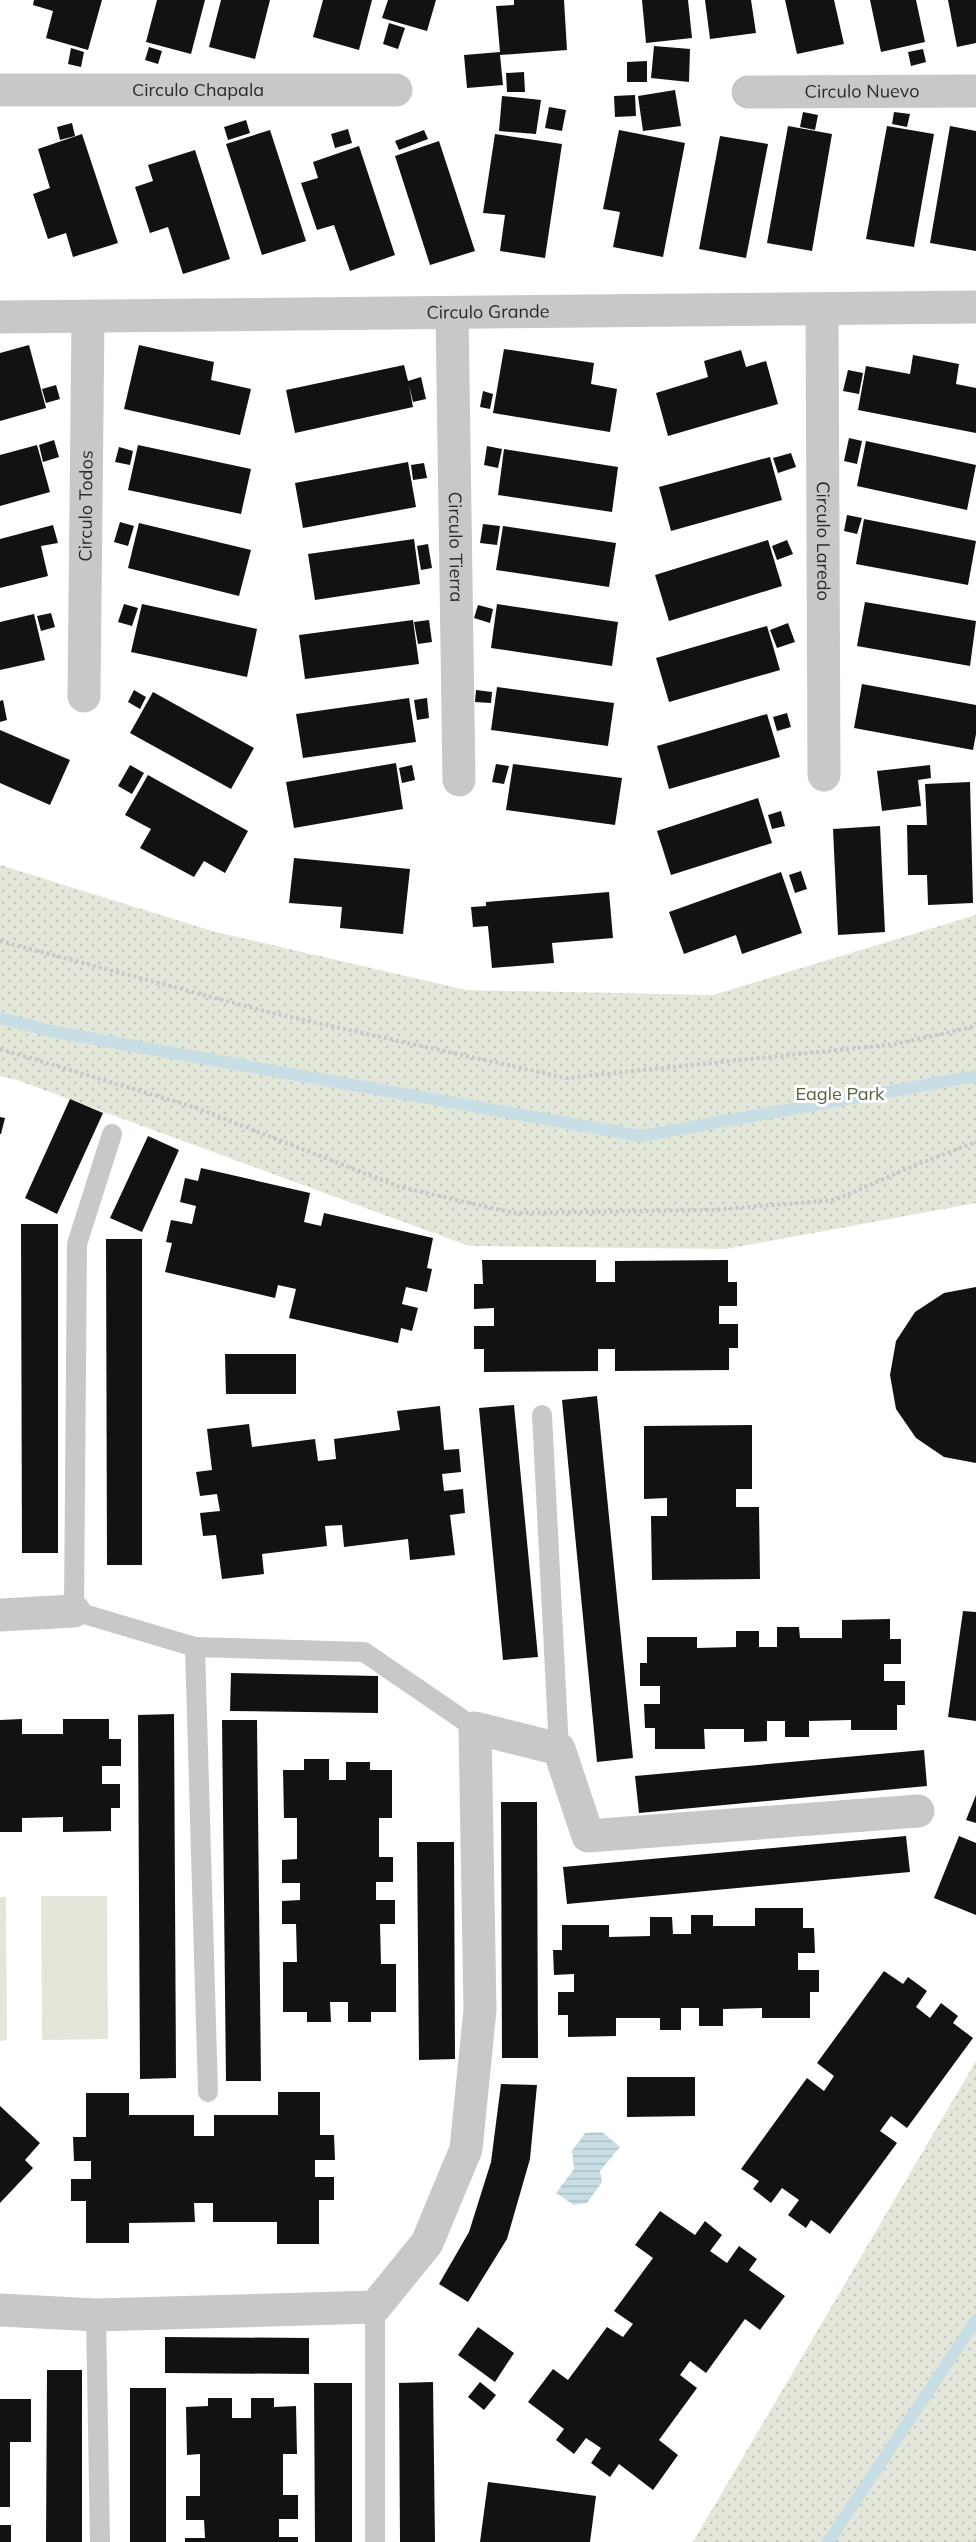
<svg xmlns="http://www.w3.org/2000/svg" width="976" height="2542" viewBox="0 0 976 2542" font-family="Mulish,sans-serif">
	<defs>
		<pattern id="green-dots" width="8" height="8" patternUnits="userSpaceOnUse" patternTransform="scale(1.5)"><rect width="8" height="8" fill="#e3e7da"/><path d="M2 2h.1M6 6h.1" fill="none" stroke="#c3c6bb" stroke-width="1.8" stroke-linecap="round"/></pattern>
		<pattern id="water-rules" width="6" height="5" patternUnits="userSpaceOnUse" patternTransform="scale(1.5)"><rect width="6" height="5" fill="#c8dee5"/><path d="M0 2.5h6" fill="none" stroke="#acbfc5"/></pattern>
	</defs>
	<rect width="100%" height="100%" fill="#fff"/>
	<g fill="url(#green-dots)">
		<polygon points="0,865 212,931 466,990 713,995 976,915 976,1203 726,1249 469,1246 17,1080 0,1076"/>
		<polygon points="976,2061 976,2542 693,2542"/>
	</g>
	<g fill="#e3e7da">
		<polygon points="41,1896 107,1896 108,2039 42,2040"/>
		<polygon points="0,1897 6,1897 7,2040 0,2041"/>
	</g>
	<polygon fill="url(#water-rules)" points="602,2132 620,2147 600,2171 602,2182 587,2203 574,2205 556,2193 574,2169 572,2151 585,2133"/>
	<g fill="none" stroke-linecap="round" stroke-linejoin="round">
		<g stroke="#c8dee5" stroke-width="12">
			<polyline points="0,1018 55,1032 641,1136 976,1076"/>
			<polyline points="828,2542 976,2320"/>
		</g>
	</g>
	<g fill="#121212">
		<polygon points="34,0 102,0 88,50 46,38 53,11 33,5"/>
		<polygon points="157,0 205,0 191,54 146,42"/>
		<polygon points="221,0 270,0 255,59 209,47"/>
		<polygon points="323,0 372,0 359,50 313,37"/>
		<polygon points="388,0 436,0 427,31 382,18"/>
		<polygon points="514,0 564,0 567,50 500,55 503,85 467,88 464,55 500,52 496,6 514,5"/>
		<polygon points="642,0 688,0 692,38 646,43"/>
		<polygon points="705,0 751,0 756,33 710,39"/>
		<polygon points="785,0 834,0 844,44 797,54"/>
		<polygon points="870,0 916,0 925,42 881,52"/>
		<polygon points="948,0 976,0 976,43 957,47"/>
		<polygon points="389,23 405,28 398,49 383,44"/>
		<polygon points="654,46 690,49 689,82 651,78"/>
		<polygon points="149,47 162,51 158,64 145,60"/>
		<polygon points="71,48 84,52 81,67 68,64"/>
		<polygon points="923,49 926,62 911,66 908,52"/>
		<polygon points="647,61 647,82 627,82 627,62"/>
		<polygon points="524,72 525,92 507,92 506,73"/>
		<polygon points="675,90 681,126 643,131 638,96"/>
		<polygon points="635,95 636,116 615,117 614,96"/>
		<polygon points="502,96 541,100 536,134 499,131"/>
		<polygon points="549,107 566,110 562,131 545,128"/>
		<polygon points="803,112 818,115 815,130 800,127"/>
		<polygon points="894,112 910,114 907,127 892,124"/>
		<polygon points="246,120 250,133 228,140 224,127"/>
		<polygon points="72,123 75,136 60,140 57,127"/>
		<polygon points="788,126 832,134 812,251 767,243"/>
		<polygon points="887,126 934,134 914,247 866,239"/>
		<polygon points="950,126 976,131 976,251 930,243"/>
		<polygon points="348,129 352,143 335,148 331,134"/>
		<polygon points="270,130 306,241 262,255 226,144"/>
		<polygon points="424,130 428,139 399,150 395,141"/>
		<polygon points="619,130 685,143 663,257 613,247 620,212 603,209"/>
		<polygon points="82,134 118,243 73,257 66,233 48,239 33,194 50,188 38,149"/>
		<polygon points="495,134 562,144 545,258 500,251 505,215 483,213"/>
		<polygon points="720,136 768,144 746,258 699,249"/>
		<polygon points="439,141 475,251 430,265 395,156"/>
		<polygon points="359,146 395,255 350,271 334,225 317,230 301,183 318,178 313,162"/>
		<polygon points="195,150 230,259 183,274 168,227 150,233 135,187 153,181 148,165"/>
		<polygon points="29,345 46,408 0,421 0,353"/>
		<polygon points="139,345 214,362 211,380 251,389 240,435 124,409"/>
		<polygon points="504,349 594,363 591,384 617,389 610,432 493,413"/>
		<polygon points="741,350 746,367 766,361 778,404 668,436 656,393 708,377 704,361"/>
		<polygon points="913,355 959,364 956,384 976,388 976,433 858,410 866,366 910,374"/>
		<polygon points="404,365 408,381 421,377 426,399 413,402 409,385 413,407 295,433 286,390"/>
		<polygon points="848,370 863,373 859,394 843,391"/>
		<polygon points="56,385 60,399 46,403 42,389"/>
		<polygon points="483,391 493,394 490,409 480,407"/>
		<polygon points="849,438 862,441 857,464 844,461"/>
		<polygon points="54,440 59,457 43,462 39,445"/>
		<polygon points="866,441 976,465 967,510 857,486"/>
		<polygon points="37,445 50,492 0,506 0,455"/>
		<polygon points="138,445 251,469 241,514 128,490"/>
		<polygon points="487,446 502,449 498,468 484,465"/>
		<polygon points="119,447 133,451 130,465 115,462"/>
		<polygon points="504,449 618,467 612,512 498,495"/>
		<polygon points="791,453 796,467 778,473 773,458"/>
		<polygon points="770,457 782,500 671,531 659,487"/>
		<polygon points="408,462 416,507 303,528 295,483"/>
		<polygon points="424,463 427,478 413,480 411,465"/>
		<polygon points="847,515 862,518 857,534 844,531"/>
		<polygon points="864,519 976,541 968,585 856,564"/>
		<polygon points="120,522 134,526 128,546 114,542"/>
		<polygon points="139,523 251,550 239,596 128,568"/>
		<polygon points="483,524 500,526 497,545 480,543"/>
		<polygon points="53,525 58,543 41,546 48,576 0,588 0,539"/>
		<polygon points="503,526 616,543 609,587 496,570"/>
		<polygon points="414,539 420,584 315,600 308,554"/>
		<polygon points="768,540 782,586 669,621 655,575"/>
		<polygon points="787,540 793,554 777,560 772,546"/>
		<polygon points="428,544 432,568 421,570 417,546"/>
		<polygon points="865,602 976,621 970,666 857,646"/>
		<polygon points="124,604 138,608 132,626 118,622"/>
		<polygon points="142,604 257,629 247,677 131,652"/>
		<polygon points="497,604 618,622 612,666 491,648"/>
		<polygon points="478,605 493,609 490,623 474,618"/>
		<polygon points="51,613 55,627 41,631 37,616"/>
		<polygon points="34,614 45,660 0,670 0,622"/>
		<polygon points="413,620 419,664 305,679 299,635"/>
		<polygon points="429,620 432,642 418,644 414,622"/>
		<polygon points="788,623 795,642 777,648 770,630"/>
		<polygon points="767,626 780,670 669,702 656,658"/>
		<polygon points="862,684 976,705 976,734 973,750 854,728"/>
		<polygon points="497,687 614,703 608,746 491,730"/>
		<polygon points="134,690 146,697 140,709 128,702"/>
		<polygon points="476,690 492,692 491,703 475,702"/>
		<polygon points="153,692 254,748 231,789 130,733"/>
		<polygon points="409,698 416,742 303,758 296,714"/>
		<polygon points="427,698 429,718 417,720 414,700"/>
		<polygon points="3,700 7,720 0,722 0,701"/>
		<polygon points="787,713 791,727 777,731 773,717"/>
		<polygon points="767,714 780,757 669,789 657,746"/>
		<polygon points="0,730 70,760 50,805 0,783"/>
		<polygon points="396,763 403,809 294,828 286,782"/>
		<polygon points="496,764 509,766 504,784 492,782"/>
		<polygon points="513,764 622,778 615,825 506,810"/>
		<polygon points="130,765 144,773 132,794 118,786"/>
		<polygon points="412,765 415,780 402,783 399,768"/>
		<polygon points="930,765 931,778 918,780 921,806 882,811 877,771"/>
		<polygon points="148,775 248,831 225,873 204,861 194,877 140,848 151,829 125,815"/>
		<polygon points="970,782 973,903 928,905 927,875 908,875 907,825 927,825 925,784"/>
		<polygon points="758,798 772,843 671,875 657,831"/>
		<polygon points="781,811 785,826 772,829 768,815"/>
		<polygon points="880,826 885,932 838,935 833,829"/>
		<polygon points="294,858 410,869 403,934 340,928 342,907 289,903"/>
		<polygon points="801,871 807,889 795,893 789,875"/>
		<polygon points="781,872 802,933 742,954 736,935 684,954 669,912"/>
		<polygon points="609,892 613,938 552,943 554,963 492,968 488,926 473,927 471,907 486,906 486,902"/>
		<polygon points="70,1099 103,1113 57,1214 25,1198"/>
		<polygon points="0,1117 5,1118 1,1134 0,1134"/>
		<polygon points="148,1136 179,1150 142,1232 110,1218"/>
		<polygon points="201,1168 310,1193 304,1222 321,1226 324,1213 433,1238 427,1268 432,1269 427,1292 406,1287 402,1304 418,1308 412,1331 401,1328 398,1343 289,1318 296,1289 278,1285 275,1298 165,1272 172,1243 166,1242 171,1220 192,1224 196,1206 180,1202 185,1178 198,1181"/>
		<polygon points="21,1224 58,1224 58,1553 22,1553"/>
		<polygon points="106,1239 142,1239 142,1565 107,1565"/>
		<polygon points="482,1260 596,1260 596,1282 615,1282 615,1261 728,1260 728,1282 737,1282 737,1306 719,1306 719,1324 738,1324 738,1348 729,1348 729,1370 615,1371 615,1349 598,1349 598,1371 484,1372 484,1349 474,1349 474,1326 494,1326 494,1308 474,1309 474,1284 483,1284"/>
		<polygon points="976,1287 976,1463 944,1457 916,1438 896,1409 890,1375 896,1341 915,1312 944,1293"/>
		<polygon points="225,1354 296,1354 296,1394 226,1394"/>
		<polygon points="597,1396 633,1758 597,1762 562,1400"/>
		<polygon points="514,1405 538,1657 503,1660 479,1408"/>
		<polygon points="440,1406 444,1450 459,1449 461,1472 442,1474 444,1491 463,1489 465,1513 450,1515 455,1555 410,1560 408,1539 344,1547 342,1525 325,1526 327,1546 262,1554 264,1574 222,1579 216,1535 203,1536 200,1513 220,1511 217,1494 200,1496 196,1472 212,1470 207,1429 249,1424 252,1447 315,1439 318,1461 336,1459 334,1439 400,1430 397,1411"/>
		<polygon points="752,1425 752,1489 736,1489 736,1507 759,1507 760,1579 652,1580 651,1516 667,1516 667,1498 644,1499 644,1426"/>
		<polygon points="963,1611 976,1612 976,1721 948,1717"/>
		<polygon points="890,1619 890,1639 901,1639 901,1664 884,1664 884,1681 905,1681 905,1705 897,1705 897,1730 851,1730 851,1720 809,1721 809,1737 785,1737 785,1721 767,1721 767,1741 744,1742 744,1729 704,1729 705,1749 655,1749 655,1728 645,1728 644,1704 660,1704 660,1686 640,1686 640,1663 647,1663 647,1637 697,1637 697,1648 736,1647 736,1631 759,1631 759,1647 777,1647 777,1627 799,1627 800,1638 842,1638 842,1620"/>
		<polygon points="231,1673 378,1676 378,1713 230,1711"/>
		<polygon points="174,1714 176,2078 140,2079 138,1715"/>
		<polygon points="22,1719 22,1734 63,1734 63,1719 109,1719 109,1739 121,1739 121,1766 102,1766 102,1784 120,1784 120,1808 111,1808 111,1831 63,1832 63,1817 22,1818 22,1832 0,1832 0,1720"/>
		<polygon points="222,1720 257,1720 261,2081 226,2081"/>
		<polygon points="924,1750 927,1786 639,1813 635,1776"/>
		<polygon points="304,1759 329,1759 329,1780 346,1780 346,1762 370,1762 370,1770 392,1770 392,1818 379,1818 379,1857 393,1857 393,1882 376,1882 376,1900 395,1900 395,1924 380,1924 381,1964 396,1964 396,2012 371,2012 371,2022 348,2022 348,2002 330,2002 331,2022 307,2022 307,2012 283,2012 283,1962 297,1962 296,1924 282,1924 282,1901 300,1900 300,1883 282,1883 282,1860 297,1859 297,1818 284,1818 283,1770 304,1770"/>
		<polygon points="976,1795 976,1823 966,1820"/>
		<polygon points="501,1802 537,1802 538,2058 502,2058"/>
		<polygon points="906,1836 910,1872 567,1904 563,1867"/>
		<polygon points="959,1836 976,1843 976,1915 934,1898"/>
		<polygon points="417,1842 454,1842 455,2059 419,2060"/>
		<polygon points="755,1908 803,1908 803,1928 814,1928 815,1953 798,1953 798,1970 819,1970 819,1992 810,1992 810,2018 762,2018 762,2008 723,2009 723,2026 699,2026 699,2008 681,2008 681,2030 660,2030 660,2018 616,2018 616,2036 568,2037 568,2015 558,2015 558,1992 574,1992 574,1974 554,1975 553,1950 562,1950 562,1925 609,1925 609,1937 650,1936 650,1917 672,1917 673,1934 691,1934 691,1915 713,1915 713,1926 755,1926"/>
		<polygon points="884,1971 903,1984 908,1977 927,1991 916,2007 930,2018 941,2003 958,2016 953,2023 973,2038 907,2128 891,2116 880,2131 897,2143 830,2234 811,2220 806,2228 788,2215 799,2200 782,2188 771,2203 753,2189 759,2181 741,2169 807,2078 824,2091 834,2076 817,2063"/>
		<polygon points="627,2077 695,2077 695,2116 627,2117"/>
		<polygon points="501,2084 537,2085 530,2159 507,2239 468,2302 439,2284 469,2232 491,2162"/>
		<polygon points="278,2092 320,2092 320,2135 334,2135 335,2160 315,2160 315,2177 334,2177 334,2200 319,2200 319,2244 277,2244 277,2222 213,2222 213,2203 194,2203 195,2222 129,2223 129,2243 86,2243 86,2201 71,2201 71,2179 91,2179 91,2161 74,2161 73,2137 86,2137 86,2093 129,2093 129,2115 194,2115 194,2136 214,2136 214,2115 278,2115"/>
		<polygon points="0,2106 40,2143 25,2160 33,2168 0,2203"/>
		<polygon points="660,2211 695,2235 705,2221 722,2235 710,2251 727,2263 739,2246 757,2259 749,2270 785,2296 760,2330 745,2319 706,2373 690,2361 680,2375 697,2388 659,2440 678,2455 653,2490 619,2464 610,2477 591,2463 601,2448 586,2438 574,2454 556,2440 564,2429 528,2402 553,2369 568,2380 607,2327 623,2337 633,2324 614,2311 653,2258 635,2245"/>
		<polygon points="478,2327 514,2353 495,2382 458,2355"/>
		<polygon points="165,2337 309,2338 309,2374 165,2373"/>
		<polygon points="47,2370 82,2370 82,2542 46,2542"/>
		<polygon points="433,2382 435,2542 400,2542 399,2383"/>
		<polygon points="480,2382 496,2395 484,2410 468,2397"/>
		<polygon points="314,2383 352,2383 352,2542 315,2542"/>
		<rect x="130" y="2388" width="36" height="154"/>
		<polygon points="208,2398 232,2398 232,2418 251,2418 251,2398 274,2398 274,2407 296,2406 297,2454 283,2454 283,2495 298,2495 298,2519 279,2519 279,2537 298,2537 298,2542 185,2542 185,2538 205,2538 204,2520 186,2520 186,2496 200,2496 200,2454 187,2455 186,2407 208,2406"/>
		<polygon points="0,2399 31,2399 31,2442 10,2442 10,2507 0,2507"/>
		<polygon points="488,2482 596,2496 590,2542 480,2542"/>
		<rect x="0" y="2525" width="11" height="17"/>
	</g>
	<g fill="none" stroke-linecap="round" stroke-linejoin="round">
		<g stroke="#c8c8c8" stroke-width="4" stroke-dasharray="3 3" stroke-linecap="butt">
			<polyline points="0,941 272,1013 566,1078 896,1044 976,1026"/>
			<polyline points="0,1049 194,1107 400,1187 514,1213 711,1210 835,1200 913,1166 976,1142"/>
			<polyline points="975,2542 976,2540"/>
		</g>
		<g stroke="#c8c8c8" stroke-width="20">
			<polyline points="112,1134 77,1244 74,1611 195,1647"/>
			<polyline points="542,1415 559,1749"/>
			<polyline points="208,2092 195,1647 364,1652 475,1728"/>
			<polyline points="375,2307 375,2542"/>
			<polyline points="96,2315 100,2542"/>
		</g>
		<g stroke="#c8c8c8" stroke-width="33">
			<path id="s1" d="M0,90H396"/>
			<path id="s2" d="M748,92L976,91"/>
			<path id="s3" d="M822,309L824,775"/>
			<path id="s4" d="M452,313L459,780"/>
			<path id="s5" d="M0,317L976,307"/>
			<path id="s6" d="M84,696L88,317"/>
			<polyline points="0,1615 74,1611"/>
			<polyline points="0,2310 96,2315 375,2307 427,2243 466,2149 480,2010 475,1728 559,1749 588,1836 918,1811"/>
		</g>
	</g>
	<g text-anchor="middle" stroke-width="6" stroke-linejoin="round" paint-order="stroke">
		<g font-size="18" fill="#2b2b2b" stroke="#fff">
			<text dy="6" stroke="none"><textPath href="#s1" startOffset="198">Circulo Chapala</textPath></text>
			<text dy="6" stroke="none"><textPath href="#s2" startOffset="114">Circulo Nuevo</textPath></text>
			<text dy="6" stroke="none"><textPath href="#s5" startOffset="488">Circulo Grande</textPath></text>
			<text dy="6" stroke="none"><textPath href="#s6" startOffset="190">Circulo Todos</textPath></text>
			<text dy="6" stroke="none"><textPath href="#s3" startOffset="232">Circulo Laredo</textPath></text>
			<text dy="6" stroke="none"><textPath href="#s4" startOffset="234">Circulo Tierra</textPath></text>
		</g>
		<g font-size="18" fill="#53613f" stroke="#fff">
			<text x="840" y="1100">Eagle Park</text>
		</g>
	</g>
</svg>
